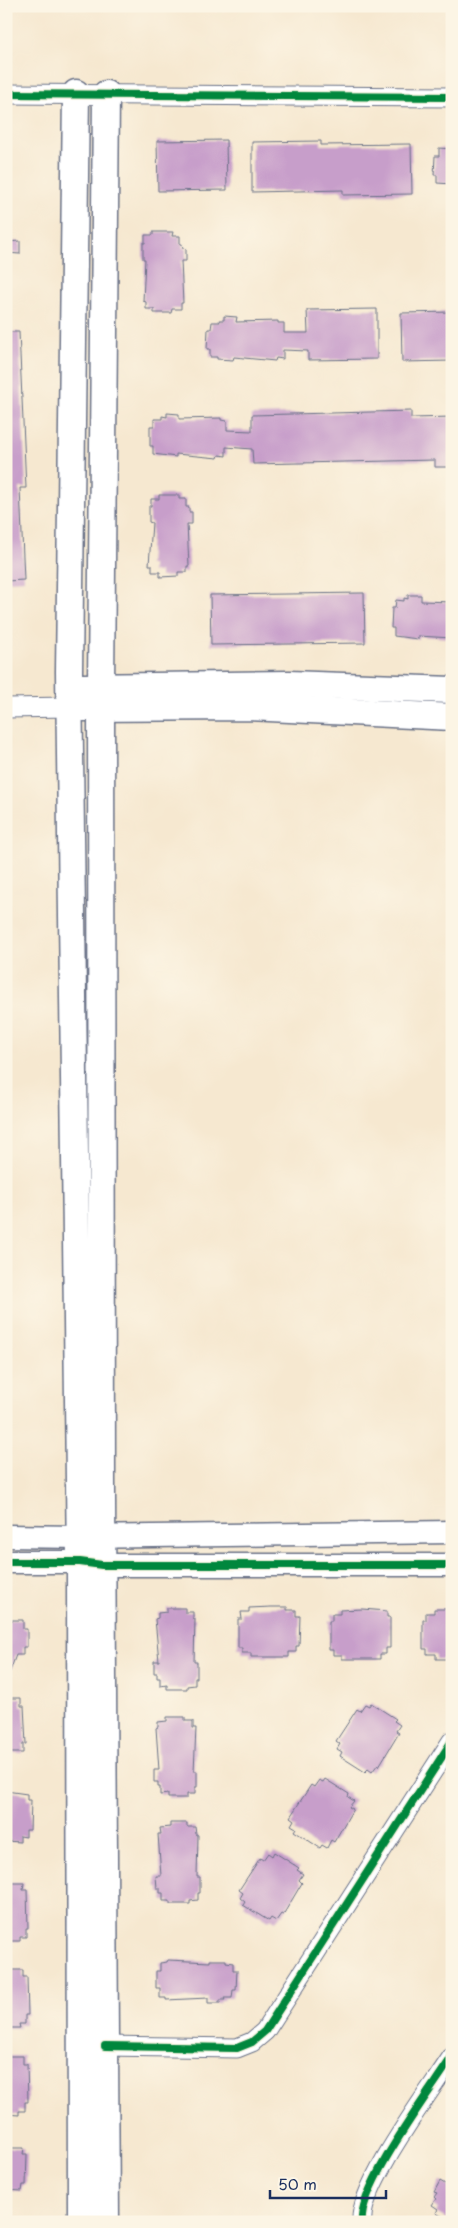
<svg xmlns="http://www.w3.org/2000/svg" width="458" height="2228" viewBox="0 0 458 2228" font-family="'Playpen Sans',sans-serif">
	<rect width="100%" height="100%" fill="#fcf5e5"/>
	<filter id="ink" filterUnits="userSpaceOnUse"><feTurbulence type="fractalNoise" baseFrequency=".02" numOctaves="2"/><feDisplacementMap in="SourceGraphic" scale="10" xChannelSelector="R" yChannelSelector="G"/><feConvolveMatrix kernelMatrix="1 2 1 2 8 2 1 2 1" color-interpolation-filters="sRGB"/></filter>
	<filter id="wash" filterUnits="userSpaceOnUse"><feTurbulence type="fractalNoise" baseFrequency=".0096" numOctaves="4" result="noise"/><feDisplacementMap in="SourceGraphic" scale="20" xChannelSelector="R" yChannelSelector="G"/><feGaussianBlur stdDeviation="1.12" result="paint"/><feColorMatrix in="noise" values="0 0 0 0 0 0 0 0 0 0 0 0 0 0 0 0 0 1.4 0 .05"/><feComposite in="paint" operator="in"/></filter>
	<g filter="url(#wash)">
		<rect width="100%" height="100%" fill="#f6e8d0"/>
		<g id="blocks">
			<g fill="#c79eca">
				<polygon points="226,140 227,190 158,191 157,141"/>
				<polygon points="321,141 321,145 411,144 412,194 343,195 343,190 252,192 252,142"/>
				<polygon points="439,148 452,149 452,184 437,183 437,175 434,175 435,156 439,156"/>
				<polygon points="153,232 173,232 172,236 180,236 180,244 182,244 183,248 186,249 186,261 181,261 183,303 181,303 181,309 172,309 171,313 154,313 154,309 146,309 146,302 143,301 145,259 143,259 143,243 145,243 145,235 153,235"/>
				<polygon points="20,241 20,254 6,253 6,242"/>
				<polygon points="377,309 377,359 308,360 308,351 283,350 283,359 276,358 275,361 234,357 233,360 217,359 217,357 210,357 210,349 207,349 208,329 211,329 212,322 220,322 219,320 224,320 224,316 237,317 236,322 278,321 278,323 284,323 284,333 308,333 307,310"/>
				<polygon points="452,312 452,361 402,362 401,313"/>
				<polygon points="6,332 19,332 26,488 20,488 24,580 6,581"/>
				<polygon points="411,411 411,418 452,417 452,467 435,467 435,460 253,464 252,449 226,447 226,456 219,455 218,458 176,454 176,457 153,454 153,446 150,446 150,426 154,426 154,419 162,419 162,416 167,417 167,413 179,414 179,419 221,418 221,420 227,421 227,430 252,431 252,415"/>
				<polygon points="159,495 179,495 179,499 186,499 186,507 189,507 189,512 192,512 192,524 187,524 189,566 187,566 187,572 178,572 178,576 160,577 160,572 152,572 152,565 149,565 152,523 149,522 149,506 151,506 151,499 159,499"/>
				<polygon points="364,593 365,643 211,645 210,595"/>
				<polygon points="408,595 421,595 421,601 452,602 452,638 418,636 418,639 394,636 394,628 391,628 392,608 395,608 396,600 404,601 404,598 408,599"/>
				<polygon points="271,1607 287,1607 287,1610 296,1610 296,1616 300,1616 299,1646 296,1646 296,1652 289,1652 289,1657 251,1657 251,1653 242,1653 242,1648 238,1648 238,1619 242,1619 241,1612 249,1612 249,1608"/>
				<polygon points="167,1608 185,1608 185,1612 193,1612 193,1619 195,1619 194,1662 197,1662 197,1678 195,1678 195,1685 187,1686 187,1689 167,1689 167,1685 160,1686 160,1678 157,1678 157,1673 154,1673 154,1661 159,1661 155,1619 158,1618 158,1613 167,1612"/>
				<polygon points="362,1609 387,1611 387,1617 390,1617 390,1648 386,1648 386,1654 380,1654 380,1659 342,1659 342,1655 333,1655 333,1650 329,1650 329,1621 332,1621 332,1614 340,1614 340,1610"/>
				<polygon points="434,1609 449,1609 449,1623 452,1623 452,1659 436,1659 436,1654 427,1654 427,1649 423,1649 423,1620 426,1620 426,1613 434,1613"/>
				<polygon points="6,1620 23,1620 23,1629 27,1629 27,1647 23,1647 23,1655 16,1655 7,1679"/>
				<polygon points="6,1698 21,1698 21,1706 24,1706 26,1744 23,1744 23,1753 6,1753"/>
				<polygon points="371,1703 396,1719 394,1721 400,1725 396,1731 399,1733 379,1766 378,1764 372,1772 368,1769 365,1772 340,1756 342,1752 337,1749 340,1744 336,1741 357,1709 360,1711 365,1704 369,1706"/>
				<polygon points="167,1717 185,1717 185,1721 193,1721 193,1728 196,1728 194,1771 197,1771 197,1787 195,1787 195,1794 187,1794 187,1798 168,1798 168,1794 160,1795 160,1787 158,1787 158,1782 154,1782 154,1770 159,1770 156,1728 158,1727 158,1722 167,1721"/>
				<polygon points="325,1779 349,1794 348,1797 354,1801 349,1807 353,1809 334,1842 331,1840 327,1848 322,1845 320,1848 294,1831 296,1828 291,1825 294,1820 290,1817 311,1785 314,1787 319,1780 323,1782"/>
				<polygon points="6,1791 27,1794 27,1800 31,1800 30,1830 26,1830 26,1837 20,1836 20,1842 6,1841"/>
				<polygon points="170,1823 187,1823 187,1827 195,1827 196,1834 198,1835 197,1877 200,1877 200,1893 198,1893 198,1900 190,1901 190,1904 170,1904 170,1901 163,1901 163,1893 160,1893 160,1888 157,1888 156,1876 161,1876 158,1834 161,1834 160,1828 170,1827"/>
				<polygon points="274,1852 299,1868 297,1870 303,1874 299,1880 302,1883 283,1915 281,1914 276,1921 271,1918 269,1921 243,1905 245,1902 240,1898 243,1893 239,1890 260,1858 263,1860 268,1853 272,1856"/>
				<polygon points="6,1883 24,1883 23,1890 27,1890 28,1928 26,1928 26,1937 20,1937 20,1941 6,1941"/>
				<polygon points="168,1960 210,1962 210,1960 226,1960 226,1962 233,1963 233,1970 237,1970 236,1990 233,1990 232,1998 224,1998 225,2000 220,2000 220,2003 208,2003 208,1998 166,2000 166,1998 160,1998 160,1988 156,1988 156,1971 160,1971 160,1963 167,1962"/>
				<polygon points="6,1970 23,1970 23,1977 27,1977 28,2015 25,2015 25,2024 19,2024 20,2028 6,2028"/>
				<polygon points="6,2056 23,2056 23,2064 27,2064 28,2102 25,2102 25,2111 19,2111 19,2115 6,2114"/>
				<polygon points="6,2148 24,2148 23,2154 27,2154 26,2185 23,2185 22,2191 6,2190"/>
				<polygon points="440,2181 452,2188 452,2222 436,2213 438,2209 432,2205 436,2199 434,2197 437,2193 434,2192"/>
			</g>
		</g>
	</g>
	<g filter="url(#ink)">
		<use href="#blocks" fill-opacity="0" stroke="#687086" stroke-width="1"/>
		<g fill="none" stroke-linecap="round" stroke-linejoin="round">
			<g stroke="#687086" stroke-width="21">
				<g id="minor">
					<polyline points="6,94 452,97"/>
					<polyline points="6,708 70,707"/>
					<polyline points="105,2046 237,2048 252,2042 265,2031 452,1741"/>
					<path d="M362,2222C358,2187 431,2090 452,2057"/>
				</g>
			</g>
			<g stroke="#687086" stroke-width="25">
				<g id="tertiary">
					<polyline points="6,1536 80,1537 452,1532"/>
					<polyline points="6,1562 80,1562 102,1565 452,1565"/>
				</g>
			</g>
			<g stroke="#687086" stroke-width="29">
				<g id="secondary">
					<polyline points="76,93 69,672 80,1562 81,2222"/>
					<polyline points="83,687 289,684 452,690"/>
					<polyline points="83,708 249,707 452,717"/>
					<polyline points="106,2222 102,1498 101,686 106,94"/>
				</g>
			</g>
			<use href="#minor" stroke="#fff" stroke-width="19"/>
			<use href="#tertiary" stroke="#fff" stroke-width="22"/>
			<use href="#secondary" stroke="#fff" stroke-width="26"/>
			<g stroke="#fcf5e5" stroke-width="11">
				<g id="cycleway">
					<polyline points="6,94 452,97"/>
					<polyline points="6,1562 80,1562 102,1565 452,1565"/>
					<polyline points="105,2046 237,2048 252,2042 265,2031 452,1741"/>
					<path d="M362,2222C358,2187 431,2090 452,2057"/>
				</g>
			</g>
			<use href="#cycleway" stroke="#00873e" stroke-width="8"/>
		</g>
	</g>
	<rect width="458" height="2228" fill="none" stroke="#fcf5e5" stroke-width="25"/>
	<path d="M270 2190v8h116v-8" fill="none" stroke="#1b2f5e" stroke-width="2.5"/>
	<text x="278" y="2190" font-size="15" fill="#1b2f5e" stroke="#fcf5e5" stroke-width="4" paint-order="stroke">50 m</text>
</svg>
